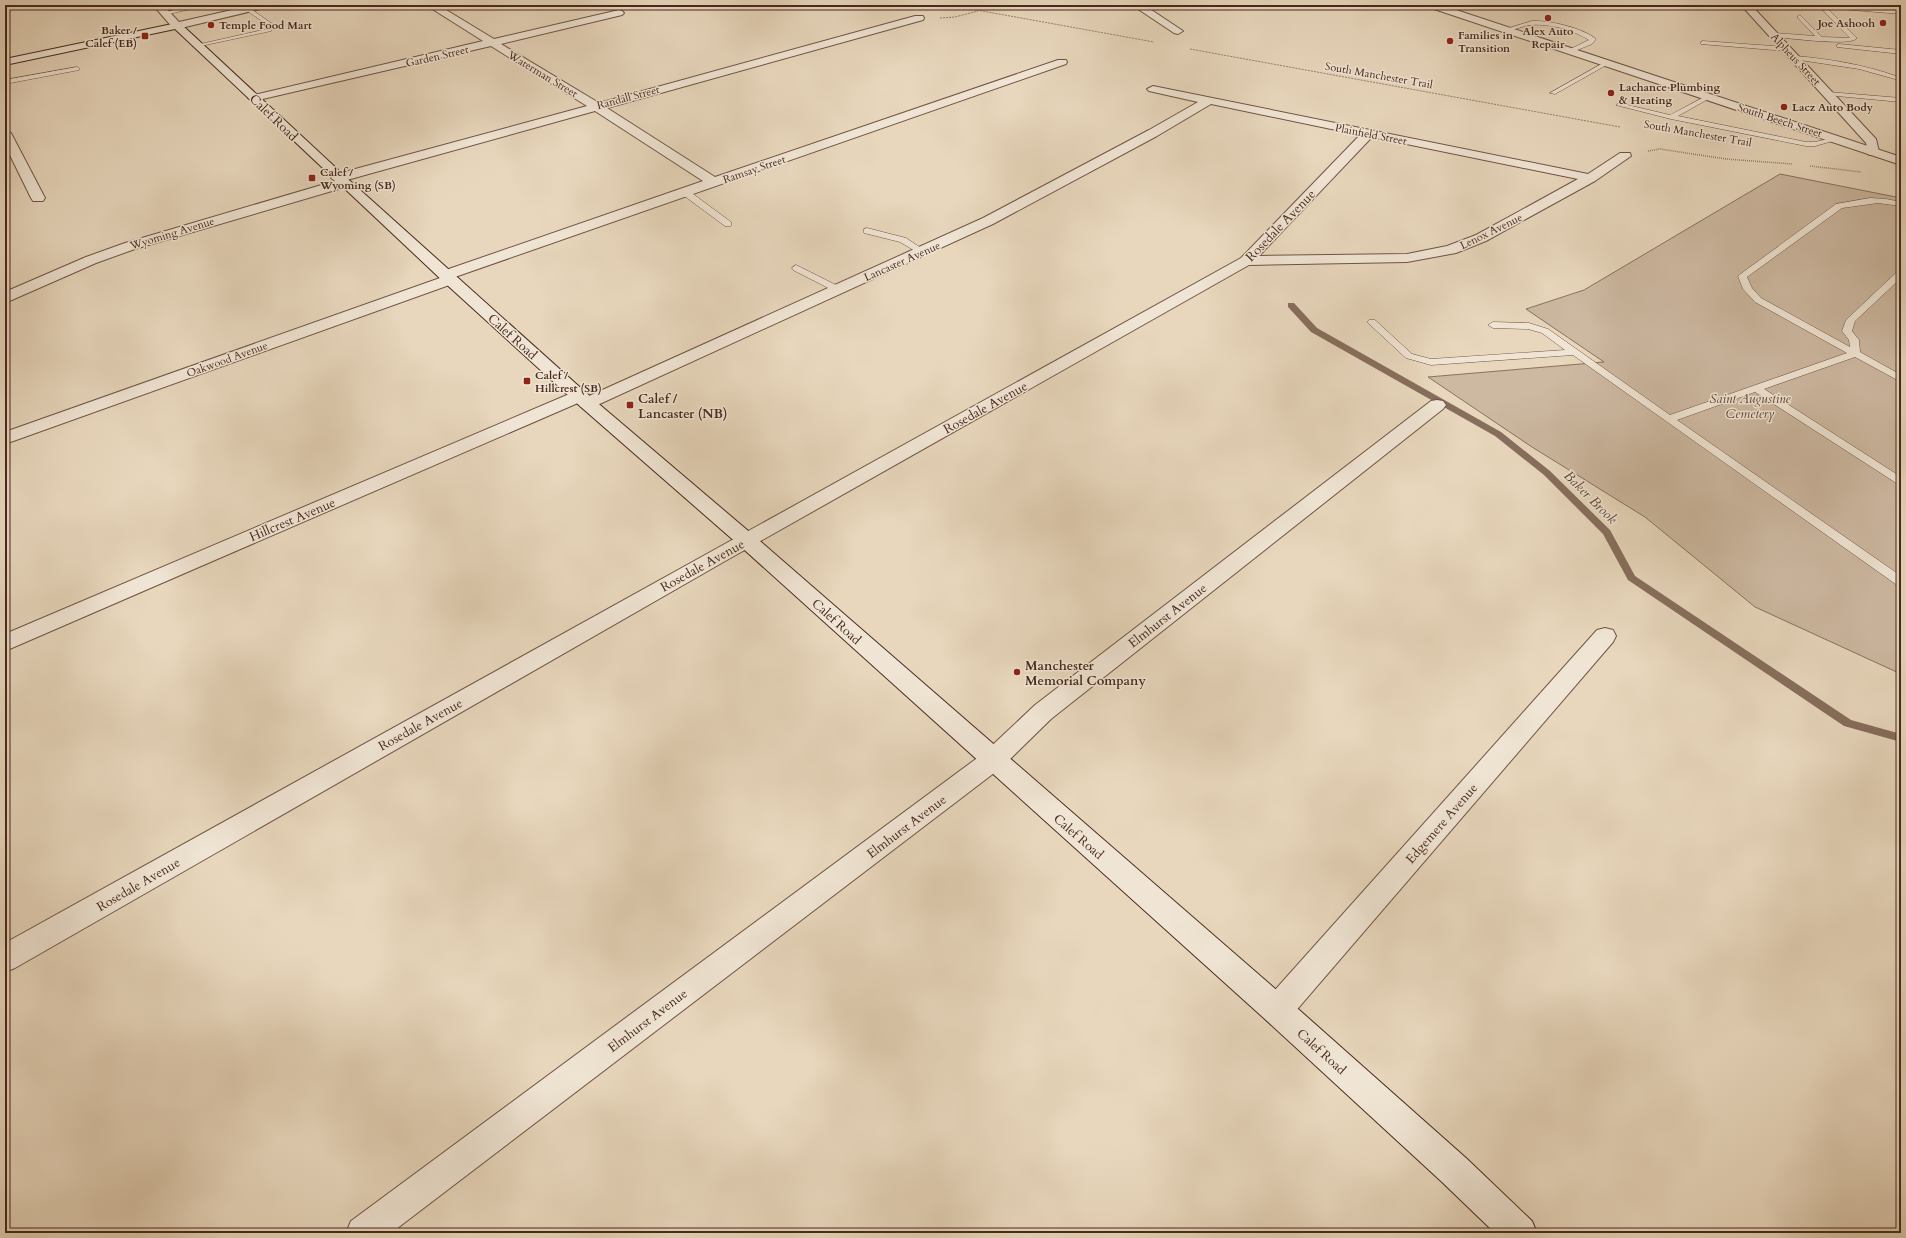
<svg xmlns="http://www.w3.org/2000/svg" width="1906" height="1238" viewBox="0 0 1906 1238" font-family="Cardo,serif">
	<rect width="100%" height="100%" fill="#e8d7bd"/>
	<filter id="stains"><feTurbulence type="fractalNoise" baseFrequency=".005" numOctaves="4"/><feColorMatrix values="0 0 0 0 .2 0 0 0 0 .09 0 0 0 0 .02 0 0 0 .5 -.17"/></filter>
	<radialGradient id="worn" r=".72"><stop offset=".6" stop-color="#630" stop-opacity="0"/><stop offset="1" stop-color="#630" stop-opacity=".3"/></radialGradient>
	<polygon fill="#cdb9a2" stroke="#8a7160" points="1780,174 1901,198 1901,674 1755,607 1645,517 1532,447 1428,377 1604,362 1526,309 1584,290"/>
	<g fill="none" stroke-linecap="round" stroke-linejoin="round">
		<polygon fill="#876e5d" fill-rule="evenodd" points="1288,303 1294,303 1317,328 1501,432 1550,471 1610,530 1635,576 1851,720 1901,734 1901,742 1844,726 1628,580 1603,534 1544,475 1495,436 1311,332 1288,307"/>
		<g stroke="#6f5445" stroke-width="1">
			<g id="service">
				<polygon points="196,5 207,5 165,15 162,13"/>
				<polygon points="1786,5 1792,5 1794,7 1789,8"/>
				<path d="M1818,5H1824L1856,37V39C1847,46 1789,38 1774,37L1771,35L1774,33L1815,36L1798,18L1797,17L1800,15L1822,37L1850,38Z"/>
				<polygon points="1842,6 1901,10 1901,14 1840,9 1840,7"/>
				<polygon points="248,7 274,25 271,31 196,47 196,45 267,29 269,26 246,10 246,8"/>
				<path d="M1532,21C1549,20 1583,28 1596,39L1592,44L1570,53L1567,51L1568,50L1589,40C1573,30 1550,23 1531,25C1522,26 1514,30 1506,32L1503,30Z"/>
				<polygon points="1703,41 1786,47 1789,49 1786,51 1701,44 1701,42"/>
				<polygon points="1839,44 1901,50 1901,54 1837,47 1837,45"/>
				<path d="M1795,56C1831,59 1865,65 1899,77L1901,84L1895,79L1859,69L1793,59V57Z"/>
				<polygon points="1605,62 1610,63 1555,94 1550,93"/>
				<polygon points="77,67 79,68 79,70 5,84 5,80"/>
				<polygon points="1828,92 1901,98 1901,102 1826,95 1826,93"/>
				<polygon points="1708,95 1711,97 1710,98 1678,116 1806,142 1815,142 1836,137 1840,139 1815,146 1806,146 1671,119 1616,105 1619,103 1670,115"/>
				<polygon points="683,191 689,191 731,222 731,226 725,226 683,195"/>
				<polygon points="1870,198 1886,199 1901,202 1901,206 1878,203 1842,208 1747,277 1752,288 1761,298 1850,347 1849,340 1842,331 1846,320 1898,271 1901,270 1901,278 1855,321 1852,331 1859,340 1860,352 1901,375 1901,382 1855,357 1764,389 1901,477 1901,486 1755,392 1677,420 1901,576 1901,586 1897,585 1573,355 1431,365 1406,358 1367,322 1369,320 1375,320 1412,354 1431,359 1565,350 1542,333 1528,329 1493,328 1488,325 1493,322 1529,323 1548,329 1670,415 1847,353 1755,302 1743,289 1738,276 1836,204"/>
				<polygon points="867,228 906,238 927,252 923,255 920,254 900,242 864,233 864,229"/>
				<polygon points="796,265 842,288 844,290 839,293 836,292 793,270 792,268"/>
			</g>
		</g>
		<g stroke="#6f5445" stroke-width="2">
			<g id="minor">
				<polygon points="153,5 163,5 179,22 254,5 271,5 269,7 177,29 173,28"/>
				<polygon points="426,5 438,5 494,39 619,10 622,11 624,13 622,15 501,44 599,103 915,16 923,16 924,18 923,20 607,108 715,177 1058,60 1066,60 1067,62 1066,64 455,277 458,280 455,283 5,444 5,432 440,278 437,275 440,272 703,181 595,111 347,180 351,183 349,186 135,249 96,263 5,303 5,292 86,257 125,243 335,181 331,178 333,175 587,106 491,46 254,101 248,98 254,95 483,41"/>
				<polygon points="1132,5 1144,5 1183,31 1178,34 1174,33"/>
				<polygon points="1741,5 1751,5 1876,139 1879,152 1877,155 1869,155 1866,143"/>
				<path d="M1153,86L1588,174L1620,153H1630L1631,156L1595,181L1486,241L1456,253L1407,262L1249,265L727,560L15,968L5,972V943L1241,258L1360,135L1211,104L1157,136L993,224L593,407L587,408L581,407L578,403L5,651V634L574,392L580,391L586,392L589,396L983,218L1149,130L1198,102L1149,91L1147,89ZM1372,137L1578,179L1476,235L1447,246L1407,254L1259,256Z"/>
				<polygon points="5,129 11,133 45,198 43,201 33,201 31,198 5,145"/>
				<polygon points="1437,400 1443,401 1446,405 1443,409 1051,719 1002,767 391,1233 346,1233 351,1221 984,753 1035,705 1431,401"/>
				<polygon points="1605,628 1613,630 1616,636 1613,642 1288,1020 1277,1025 1266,1020 1262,1010 1266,1000 1597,630"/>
			</g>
		</g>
		<g stroke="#6f5445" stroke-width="2">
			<polygon id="tertiary" points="1426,5 1441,5 1901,157 1901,165 1428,7"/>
		</g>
		<g stroke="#47291d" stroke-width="2">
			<polygon id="secondary" points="177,23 181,24 349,180 593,399 753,535 1288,1000 1466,1158 1532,1221 1537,1233 1495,1233 1442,1182 1266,1020 739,545 581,407 445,283 175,29 5,65 5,59"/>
		</g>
		<g stroke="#47291d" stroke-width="1" stroke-dasharray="0.5 1" stroke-linecap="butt">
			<polyline points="949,5 1154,42"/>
			<polyline points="940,18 955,17 978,11"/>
			<polyline points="1190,49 1620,127"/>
		</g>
		<g stroke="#47291d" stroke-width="1.5" stroke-dasharray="0.5 1.5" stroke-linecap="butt">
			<polyline points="1648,151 1660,149 1726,159 1792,164"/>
			<polyline points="1810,166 1861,172"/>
		</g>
		<use href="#service" fill="#f0e5d4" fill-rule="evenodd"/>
		<use href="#minor" fill="#f0e5d4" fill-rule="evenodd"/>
		<use href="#tertiary" fill="#f0e5d4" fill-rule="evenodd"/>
		<use href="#secondary" fill="#f0e5d4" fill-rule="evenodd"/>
	</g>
	<g fill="#8f2418" stroke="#f0e5d4" stroke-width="1.5">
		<circle cx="1548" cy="18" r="4"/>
		<circle cx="1883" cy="23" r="4"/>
		<circle cx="211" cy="25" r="4"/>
		<rect x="141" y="32" width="8" height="8" rx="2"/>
		<circle cx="1450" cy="41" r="4"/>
		<circle cx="1611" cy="93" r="4"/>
		<circle cx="1784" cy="107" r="4"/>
		<rect x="308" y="174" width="8" height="8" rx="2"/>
		<rect x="523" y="377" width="8" height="8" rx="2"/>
		<rect x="626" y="401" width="8" height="8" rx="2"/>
		<circle cx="1017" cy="672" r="4"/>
	</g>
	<g text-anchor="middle" stroke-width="3" stroke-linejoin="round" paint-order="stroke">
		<g font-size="11" font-weight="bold" fill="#47291d" stroke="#f0e5d4" text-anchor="start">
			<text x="1875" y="27" text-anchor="end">Joe Ashooh</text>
			<text x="219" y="29">Temple Food Mart</text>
			<text x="137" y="34" text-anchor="end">Baker /<tspan x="137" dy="13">Calef (EB)</tspan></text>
			<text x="1548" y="35" text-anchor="middle">Alex Auto<tspan x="1548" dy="13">Repair</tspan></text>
			<text x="1458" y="39">Families in<tspan x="1458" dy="13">Transition</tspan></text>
			<text x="1619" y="91">Lachance Plumbing<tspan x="1619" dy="13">&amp; Heating</tspan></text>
			<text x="1792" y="111">Lacz Auto Body</text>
			<text x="320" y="176">Calef /<tspan x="320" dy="13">Wyoming (SB)</tspan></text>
			<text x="535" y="379">Calef /<tspan x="535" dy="13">Hillcrest (SB)</tspan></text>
		</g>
		<g font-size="11" fill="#47291d" stroke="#f0e5d4">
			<text transform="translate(437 56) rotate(-13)" y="4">Garden Street</text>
			<text transform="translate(1796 59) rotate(47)" y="4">Alpheus Street</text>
			<text transform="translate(543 74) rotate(31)" y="4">Waterman Street</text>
			<text transform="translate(1379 75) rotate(10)" y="4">South Manchester Trail</text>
			<text transform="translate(628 97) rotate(-15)" y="4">Randall Street</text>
			<text transform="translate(1780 120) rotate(18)" y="4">South Beech Street</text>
			<text transform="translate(1698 133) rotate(10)" y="4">South Manchester Trail</text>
			<text transform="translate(1371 134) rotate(11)" y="4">Plainfield Street</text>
			<text transform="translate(754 169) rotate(-19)" y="4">Ramsay Street</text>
			<text transform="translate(1491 231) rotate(-26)" y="4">Lenox Avenue</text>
			<text transform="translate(172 233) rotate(-17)" y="4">Wyoming Avenue</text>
			<text transform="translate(902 261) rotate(-24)" y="4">Lancaster Avenue</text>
			<text transform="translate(227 359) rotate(-20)" y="4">Oakwood Avenue</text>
		</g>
		<g font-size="13" fill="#47291d" stroke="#f0e5d4">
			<text transform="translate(274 117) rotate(44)" y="5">Calef Road</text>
			<text transform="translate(1280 225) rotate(-46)" y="5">Rosedale Avenue</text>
			<text transform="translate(513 336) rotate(42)" y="5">Calef Road</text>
			<text transform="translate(985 407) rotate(-29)" y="5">Rosedale Avenue</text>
			<text transform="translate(292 519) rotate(-23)" y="5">Hillcrest Avenue</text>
			<text transform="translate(702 565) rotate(-29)" y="5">Rosedale Avenue</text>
			<text transform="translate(1167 615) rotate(-38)" y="5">Elmhurst Avenue</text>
			<text transform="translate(837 621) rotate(42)" y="5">Calef Road</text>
			<text transform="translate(420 724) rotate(-29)" y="5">Rosedale Avenue</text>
			<text transform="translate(1441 823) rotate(-49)" y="5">Edgemere Avenue</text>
			<text transform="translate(906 826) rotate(-37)" y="5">Elmhurst Avenue</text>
			<text transform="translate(1079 836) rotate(41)" y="5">Calef Road</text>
			<text transform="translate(138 884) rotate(-30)" y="5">Rosedale Avenue</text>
			<text transform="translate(647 1020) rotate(-37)" y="5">Elmhurst Avenue</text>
			<text transform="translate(1322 1051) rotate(42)" y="5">Calef Road</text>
		</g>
		<g font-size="13" font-weight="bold" fill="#47291d" stroke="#f0e5d4" text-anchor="start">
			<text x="638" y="403">Calef /<tspan x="638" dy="15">Lancaster (NB)</tspan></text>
			<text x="1025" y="670">Manchester<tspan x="1025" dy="15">Memorial Company</tspan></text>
		</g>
		<g font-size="13" font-style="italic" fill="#624638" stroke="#f0e5d4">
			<text x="1750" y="403">Saint Augustine<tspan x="1750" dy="15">Cemetery</tspan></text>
		</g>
		<g font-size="14" font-style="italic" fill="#624638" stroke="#f0e5d4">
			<text transform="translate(1591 497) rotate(45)" y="5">Baker Brook</text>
		</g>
	</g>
	<rect width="1906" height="1238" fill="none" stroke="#e8d7bd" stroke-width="20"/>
	<rect x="6" y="6" width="1894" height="1226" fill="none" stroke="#47291d" stroke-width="2"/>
	<rect x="10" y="10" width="1886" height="1218" fill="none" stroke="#47291d"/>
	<rect width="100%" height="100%" filter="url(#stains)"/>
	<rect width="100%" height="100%" fill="url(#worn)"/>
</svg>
